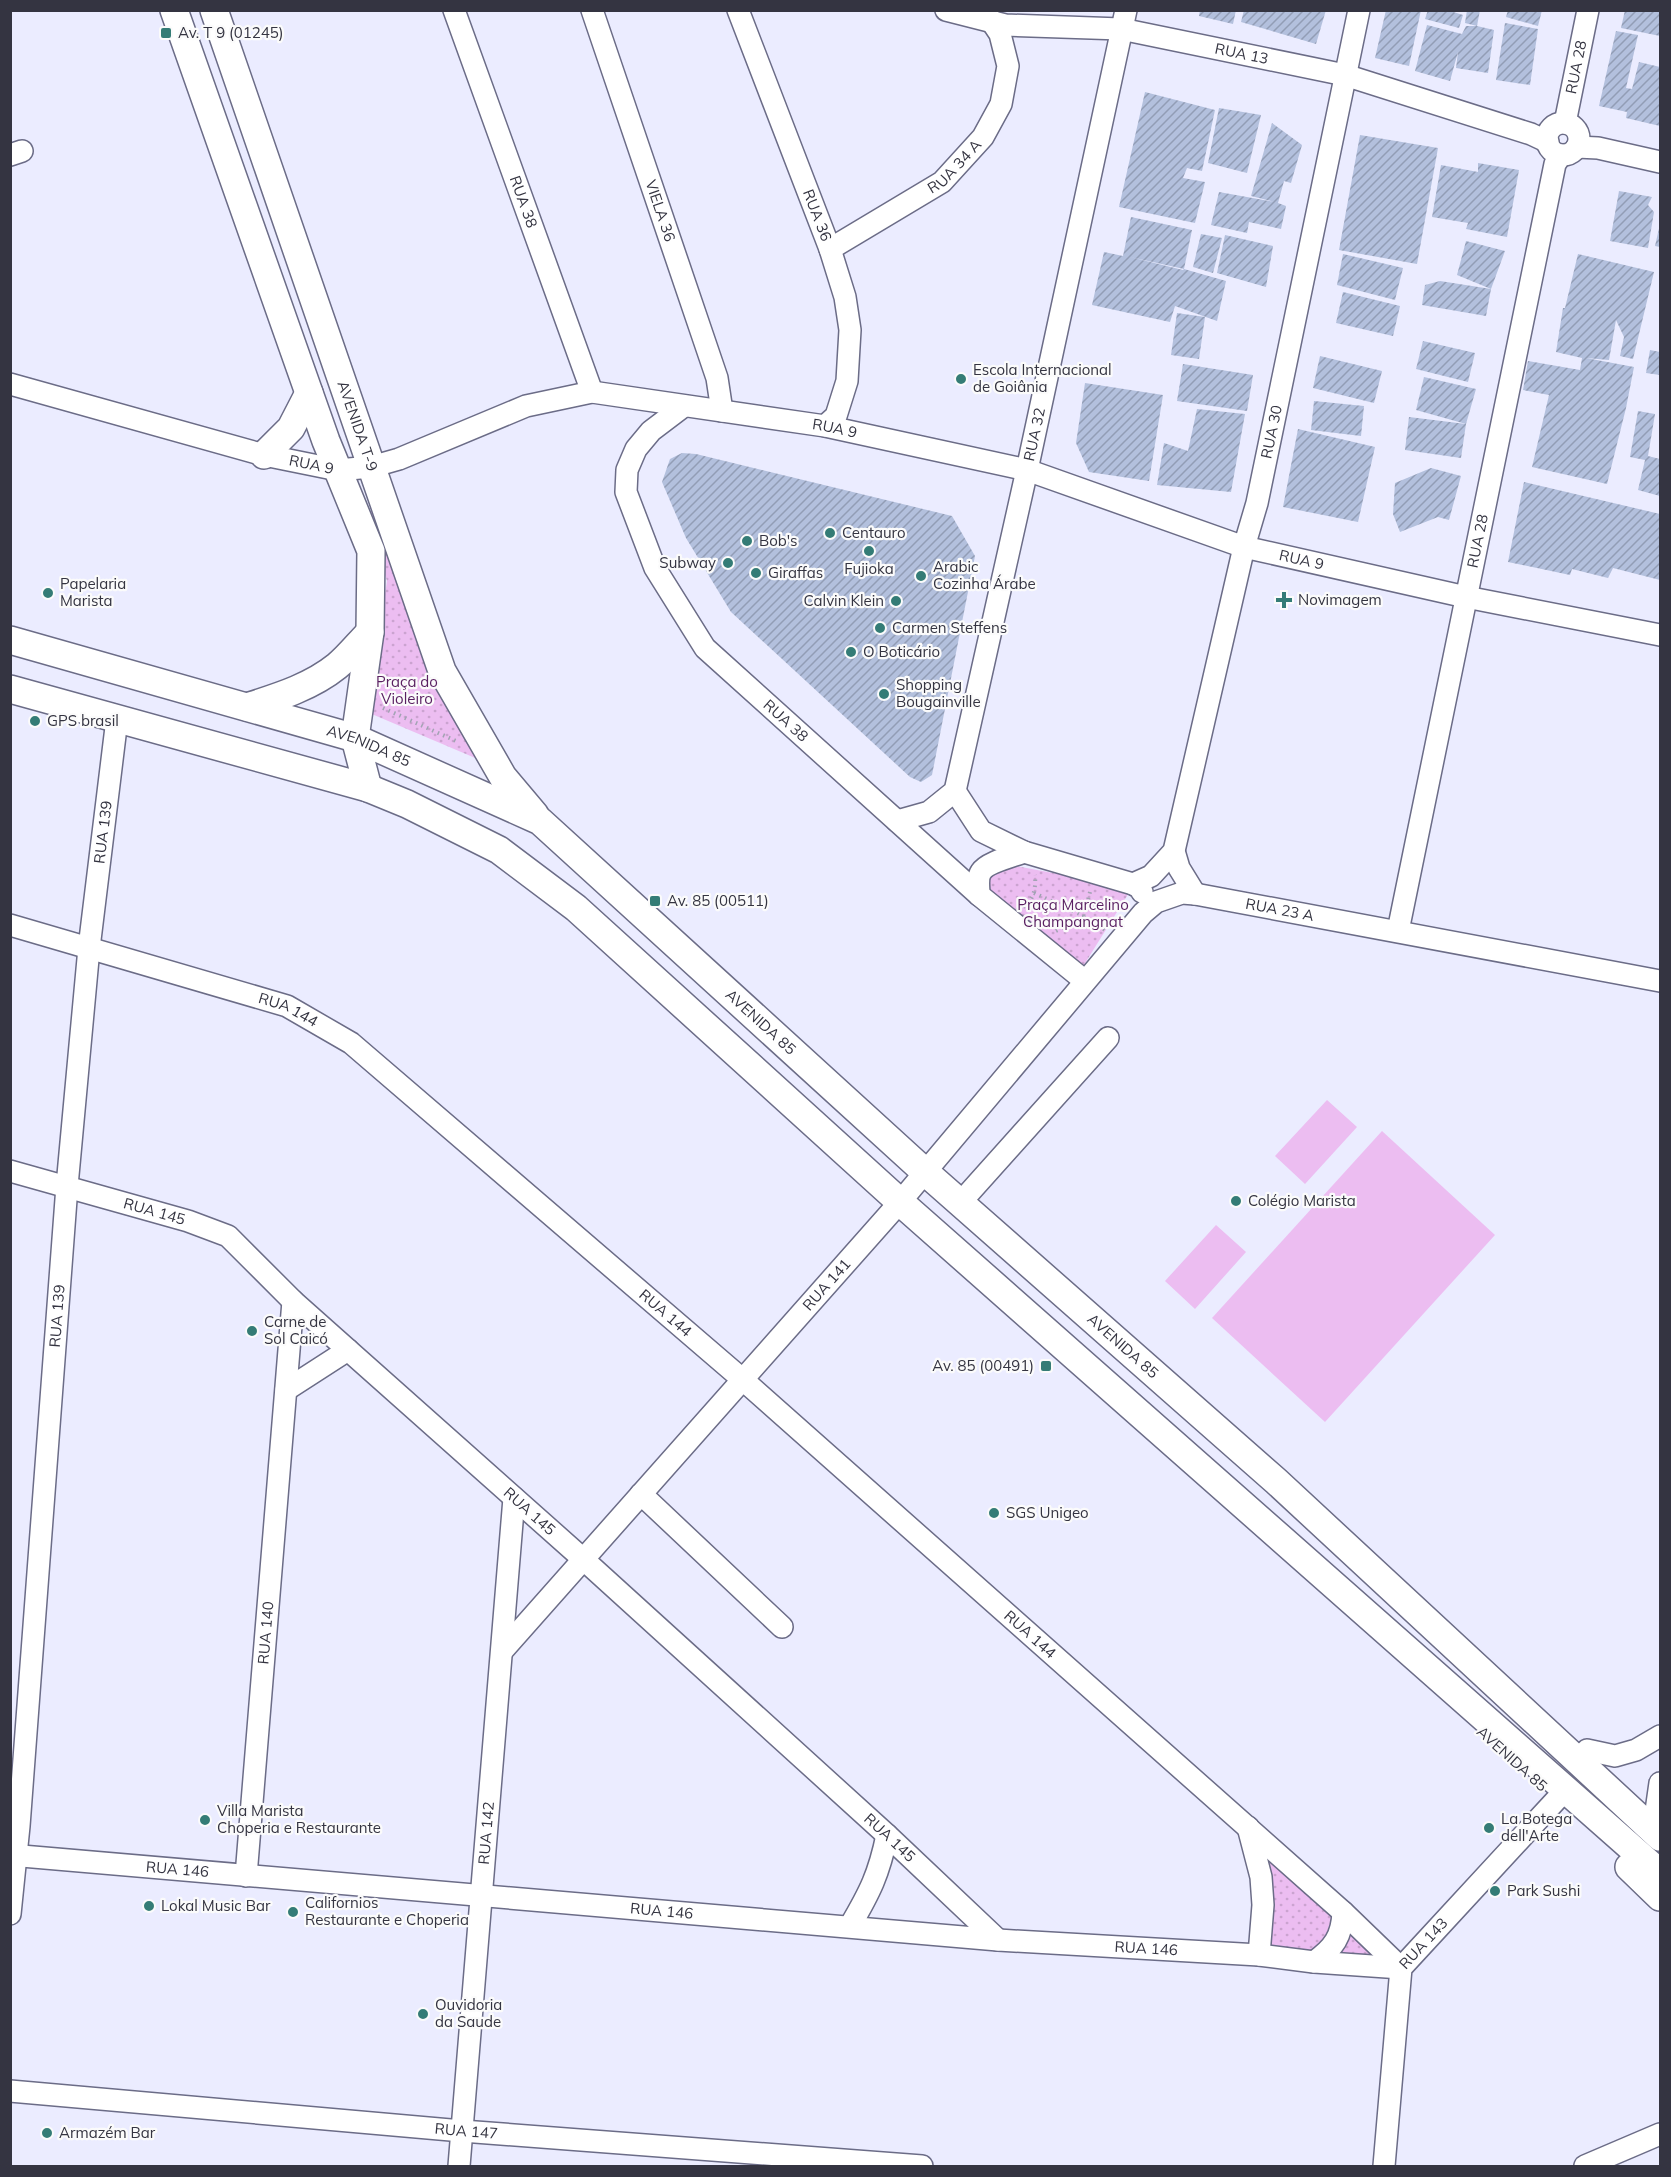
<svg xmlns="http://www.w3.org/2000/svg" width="1671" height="2177" viewBox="0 0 1671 2177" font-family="Mulish,sans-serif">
	<defs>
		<pattern id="grass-dots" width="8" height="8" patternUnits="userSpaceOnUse" patternTransform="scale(1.5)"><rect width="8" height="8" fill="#ecbdf1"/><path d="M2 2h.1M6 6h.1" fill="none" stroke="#cba3d0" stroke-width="1.8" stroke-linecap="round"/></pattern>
		<pattern id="building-hatch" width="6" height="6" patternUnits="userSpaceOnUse" patternTransform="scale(1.5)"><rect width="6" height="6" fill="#b3c0dd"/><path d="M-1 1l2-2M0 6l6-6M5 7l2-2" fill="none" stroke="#929db5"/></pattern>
	</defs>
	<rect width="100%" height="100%" fill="#ebecff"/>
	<g fill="url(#grass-dots)">
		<polygon points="375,510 487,763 367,712 387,581 365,512"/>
		<polygon points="1011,865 1132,888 1082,968 985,886 987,872"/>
		<polygon points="1248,1827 1401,1968 1259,1955"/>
	</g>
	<g fill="#ecbdf1">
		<polygon points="1327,1100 1357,1127 1305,1184 1275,1156"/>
		<polygon points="1382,1131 1495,1235 1325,1422 1212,1318"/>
		<polygon points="1216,1225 1246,1252 1195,1309 1165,1281"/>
	</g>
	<g fill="url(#building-hatch)" fill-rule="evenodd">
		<polygon points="1200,10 1236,10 1233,24 1199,16"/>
		<polygon points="1244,10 1326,10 1316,44 1241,22"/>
		<polygon points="1386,10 1421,10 1409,66 1375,58"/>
		<polygon points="1428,10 1447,10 1463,15 1459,28 1425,19"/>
		<polygon points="1467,10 1480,10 1477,26 1465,23"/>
		<polygon points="1508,10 1542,10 1538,26 1506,17"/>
		<polygon points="1625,10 1660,10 1660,36 1621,28"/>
		<polygon points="1505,23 1538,29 1530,85 1496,80"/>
		<polygon points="1427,25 1462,34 1466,26 1477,26 1494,30 1488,73 1456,68 1458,52 1450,81 1415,71"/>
		<polygon points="1616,31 1638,35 1626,88 1632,89 1639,62 1660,67 1660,126 1626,118 1627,112 1599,106"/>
		<polygon points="1145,92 1215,110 1202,171 1187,168 1183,178 1205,182 1195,223 1119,207"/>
		<polygon points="1219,108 1261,115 1247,173 1208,163"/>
		<polygon points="1272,123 1302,145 1291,183 1284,181 1278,203 1286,206 1281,229 1249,222 1247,233 1211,225 1219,192 1275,202 1251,196"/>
		<polygon points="1360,135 1438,148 1417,264 1339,250"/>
		<polygon points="1478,163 1519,170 1507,237 1466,229 1468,223 1432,217 1441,165 1478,172"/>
		<polygon points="1619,191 1652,197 1648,205 1654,212 1648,248 1610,241"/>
		<path d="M1131,217L1192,230L1184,269L1226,281L1217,321L1175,306L1170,322L1092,305L1104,252L1123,256ZM1130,257L1184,269L1183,270Z"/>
		<polygon points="1660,224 1660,247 1655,246"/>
		<polygon points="1201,234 1222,238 1213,273 1193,267"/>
		<polygon points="1225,235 1273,246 1266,287 1217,273"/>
		<polygon points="1466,241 1505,251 1491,289 1457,275"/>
		<polygon points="1343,254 1403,268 1395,300 1337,285"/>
		<polygon points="1578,254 1654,272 1633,359 1620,356 1624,337 1616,320 1609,360 1586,358 1634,367 1626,408 1607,484 1532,467 1549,395 1523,390 1528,361 1580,370 1582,358 1556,352 1563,308 1565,308"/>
		<polygon points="1440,281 1491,289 1486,316 1422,305 1425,285"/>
		<polygon points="1343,292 1400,306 1393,336 1336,323"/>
		<polygon points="1177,313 1205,317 1199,359 1171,355"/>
		<polygon points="1423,341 1475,353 1468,382 1416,369"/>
		<polygon points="1650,350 1660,352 1660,375 1646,373"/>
		<polygon points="1320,356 1382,371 1374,403 1313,388"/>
		<polygon points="1183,364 1253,375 1247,411 1177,401"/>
		<polygon points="1424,377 1476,389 1466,424 1416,410"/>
		<polygon points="1085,383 1163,395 1149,481 1089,472 1076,443"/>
		<polygon points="1314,401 1364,406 1361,436 1311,430"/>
		<polygon points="1197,409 1245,414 1231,492 1157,485 1164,443 1188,451"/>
		<polygon points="1638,411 1655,414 1648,456 1660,459 1660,496 1638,490 1645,460 1630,457"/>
		<polygon points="1409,417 1466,424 1461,458 1405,450"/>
		<polygon points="1298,429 1375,447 1358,522 1283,507"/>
		<polygon points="682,453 696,454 952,516 975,556 932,775 921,782 910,777 731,612 686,538 662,482 670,459"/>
		<polygon points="1431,468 1461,476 1449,520 1438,517 1400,532 1393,514 1395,483"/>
		<polygon points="1524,482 1660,514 1660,580 1613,568 1608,578 1572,569 1570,575 1508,562"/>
	</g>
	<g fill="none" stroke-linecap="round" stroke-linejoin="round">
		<g stroke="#6b6c87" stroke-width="24">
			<g id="minor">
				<path id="s1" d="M454,10L592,392"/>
				<path id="s2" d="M592,10L717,378L722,411"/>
				<path id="s3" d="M738,10L830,249L845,297L850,330L847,381L836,416L825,426"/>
				<path id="s4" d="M946,10L1005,25L1121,29L1345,75L1531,134L1548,142"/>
				<path id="s5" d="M1565,123L1588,10"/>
				<circle cx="1563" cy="139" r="16"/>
				<polyline points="1577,147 1598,148 1660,162"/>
				<polyline points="10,155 22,151"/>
				<path id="s6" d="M830,249L942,182L983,137L1001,104L1008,66L1000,34L988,16"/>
				<path id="s7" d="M10,384L264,455L338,470L371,467L399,459L526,406L592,392L825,426L1027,470L1244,547L1466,597L1660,635"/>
				<path id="s8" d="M684,406L651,431L636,449L627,470L626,492L655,568L705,648L979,895L1085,981"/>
				<polyline points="955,791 981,831 1024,852 1133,884 1140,888 1142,892"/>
				<path id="s9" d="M897,821L929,812L955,791L1027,470L1126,10"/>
				<polyline points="1174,851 1179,868 1195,894"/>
				<path id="s10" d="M1133,884L1151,876L1174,851L1244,547L1257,503L1359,10"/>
				<path d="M979,895C979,888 977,878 981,872C987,862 1014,856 1024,852"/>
				<path id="s11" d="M10,925L287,1006L351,1043L742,1379L1343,1912L1401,1968"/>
				<path id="s12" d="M1398,931L1555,164L1561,155"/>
				<path id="s13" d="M10,1171L188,1221L228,1236L293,1301L583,1559L887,1835L998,1940"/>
				<polyline points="960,1203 1108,1038"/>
				<polyline points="286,1390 348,1350"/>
				<polyline points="641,1494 782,1627"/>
				<path id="s14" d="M503,1650L900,1202L1143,913L1156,902L1182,893L1195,894L1660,981"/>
				<polyline points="1587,1750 1615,1756 1636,1750 1660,1736"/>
				<polyline points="1656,1811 1660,1783"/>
				<polyline points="1248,1827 1261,1877 1263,1905 1259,1955"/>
				<path id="s15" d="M10,1855L998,1940L1259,1955L1314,1962L1401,1968"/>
				<path id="s16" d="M246,1876L293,1301"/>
				<path id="s17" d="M10,1914L19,1826L67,1186L89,948L117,719"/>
				<path d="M850,1926C870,1892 879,1874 887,1835"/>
				<path d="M1314,1962C1334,1948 1342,1936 1343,1912"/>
				<path id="s18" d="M10,2091L462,2131L922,2166"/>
				<path id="s19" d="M459,2166L514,1498"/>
				<path id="s20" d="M1384,2166L1401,1968L1557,1799"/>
				<polyline points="1585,2166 1660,2134"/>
			</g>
		</g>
		<g stroke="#6b6c87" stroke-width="30">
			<g id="major">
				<polyline points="174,10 326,441 371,551 370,632 355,738 368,788"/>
				<path id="s21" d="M214,10L442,671L503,777L535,815"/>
				<polyline points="264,455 291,428 309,393"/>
				<path id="s22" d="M10,640L355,738L540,821L924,1171L1276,1481L1660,1837"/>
				<polyline points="10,689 368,788 407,804 499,850 576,908 900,1202 1660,1873"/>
				<path d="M247,707C278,697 311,687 337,666C349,656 359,643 370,632"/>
				<polyline points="1629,1867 1660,1897"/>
			</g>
		</g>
		<g stroke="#a2a3b3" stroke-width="4" stroke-dasharray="1.5 4.5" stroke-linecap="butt">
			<polyline points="383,708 456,741"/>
			<polyline points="1090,892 1084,916 1105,930"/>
			<polyline points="1034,893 1084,916"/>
			<path d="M1023,907C1034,900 1036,888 1035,875"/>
			<polyline points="1056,931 1084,917"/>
		</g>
		<use href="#minor" stroke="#fff" stroke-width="21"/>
		<use href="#major" stroke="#fff" stroke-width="27"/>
	</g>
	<g fill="#347c76" stroke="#fbfbfb" stroke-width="2">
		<rect x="160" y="27" width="12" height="12" rx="3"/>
		<circle cx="961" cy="379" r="6"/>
		<circle cx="830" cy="533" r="6"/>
		<circle cx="747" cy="541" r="6"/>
		<circle cx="869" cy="551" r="6"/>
		<circle cx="728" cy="563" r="6"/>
		<circle cx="756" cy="573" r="6"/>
		<circle cx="921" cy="576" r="6"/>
		<circle cx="48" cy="593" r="6"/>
		<path d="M1281 591h6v6h6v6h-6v6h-6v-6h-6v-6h6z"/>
		<circle cx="896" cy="601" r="6"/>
		<circle cx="880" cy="628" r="6"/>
		<circle cx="851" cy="652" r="6"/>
		<circle cx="884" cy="694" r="6"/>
		<circle cx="35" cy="721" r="6"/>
		<rect x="649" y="895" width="12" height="12" rx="3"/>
		<circle cx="1236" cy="1201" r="6"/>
		<circle cx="252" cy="1331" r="6"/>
		<rect x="1040" y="1360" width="12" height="12" rx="3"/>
		<circle cx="994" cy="1513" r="6"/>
		<circle cx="205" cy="1820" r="6"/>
		<circle cx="1489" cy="1828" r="6"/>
		<circle cx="1495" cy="1891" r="6"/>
		<circle cx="149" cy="1906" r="6"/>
		<circle cx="293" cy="1912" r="6"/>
		<circle cx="423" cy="2014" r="6"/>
		<circle cx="47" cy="2133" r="6"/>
	</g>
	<g text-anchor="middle" stroke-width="4.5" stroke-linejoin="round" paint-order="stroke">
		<g font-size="15" fill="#343441" stroke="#fbfbfb" text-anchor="start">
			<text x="178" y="38">Av. T 9 (01245)</text>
			<text x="973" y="375">Escola Internacional<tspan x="973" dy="17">de Goiânia</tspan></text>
			<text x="842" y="538">Centauro</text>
			<text x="759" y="546">Bob's</text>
			<text x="716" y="568" text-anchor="end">Subway</text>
			<text x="933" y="572">Arabic<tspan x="933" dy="17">Cozinha Árabe</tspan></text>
			<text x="869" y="574" text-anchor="middle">Fujioka</text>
			<text x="768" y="578">Giraffas</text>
			<text x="60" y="589">Papelaria<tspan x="60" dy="17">Marista</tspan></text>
			<text x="1298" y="605">Novimagem</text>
			<text x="884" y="606" text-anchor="end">Calvin Klein</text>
			<text x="892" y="633">Carmen Steffens</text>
			<text x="863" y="657">O Boticário</text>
			<text x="896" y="690">Shopping<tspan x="896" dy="17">Bougainville</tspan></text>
			<text x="47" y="726">GPS brasil</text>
			<text x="667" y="906">Av. 85 (00511)</text>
			<text x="1248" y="1206">Colégio Marista</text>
			<text x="264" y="1327">Carne de<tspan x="264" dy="17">Sol Caicó</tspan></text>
			<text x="1034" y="1371" text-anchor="end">Av. 85 (00491)</text>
			<text x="1006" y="1518">SGS Unigeo</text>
			<text x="217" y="1816">Villa Marista<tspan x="217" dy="17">Choperia e Restaurante</tspan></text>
			<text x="1501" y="1824">La Botega<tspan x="1501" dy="17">dell'Arte</tspan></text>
			<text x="1507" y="1896">Park Sushi</text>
			<text x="305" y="1908">Californios<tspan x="305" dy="17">Restaurante e Choperia</tspan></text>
			<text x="161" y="1911">Lokal Music Bar</text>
			<text x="435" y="2010">Ouvidoria<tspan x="435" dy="17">da Saude</tspan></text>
			<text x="59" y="2138">Armazém Bar</text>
		</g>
		<g font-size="15" fill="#343441" stroke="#fbfbfb">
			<text dy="5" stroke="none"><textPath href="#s4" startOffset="300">RUA 13</textPath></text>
			<text dy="5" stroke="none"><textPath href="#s5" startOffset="57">RUA 28</textPath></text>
			<text dy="5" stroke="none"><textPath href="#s6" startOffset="150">RUA 34 A</textPath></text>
			<text dy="5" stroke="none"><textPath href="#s1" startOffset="204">RUA 38</textPath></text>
			<text dy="5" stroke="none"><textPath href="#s2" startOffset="212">VIELA 36</textPath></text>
			<text dy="5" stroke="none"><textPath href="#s3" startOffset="220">RUA 36</textPath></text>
			<text dy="5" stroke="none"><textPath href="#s21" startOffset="440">AVENIDA T-9</textPath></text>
			<text dy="5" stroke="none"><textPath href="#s7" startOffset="852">RUA 9</textPath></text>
			<text dy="5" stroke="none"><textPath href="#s10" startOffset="484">RUA 30</textPath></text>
			<text dy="5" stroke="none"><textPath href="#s9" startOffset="432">RUA 32</textPath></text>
			<text dy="5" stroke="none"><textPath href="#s7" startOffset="312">RUA 9</textPath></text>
			<text dy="5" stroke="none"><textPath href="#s12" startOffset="398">RUA 28</textPath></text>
			<text dy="5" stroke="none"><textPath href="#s7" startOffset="1338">RUA 9</textPath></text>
			<text dy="5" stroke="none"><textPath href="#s8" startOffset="394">RUA 38</textPath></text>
			<text dy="5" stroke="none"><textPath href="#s22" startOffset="374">AVENIDA 85</textPath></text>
			<text dy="5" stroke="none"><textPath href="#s17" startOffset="1086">RUA 139</textPath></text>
			<text dy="5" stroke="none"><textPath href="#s14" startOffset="1120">RUA 23 A</textPath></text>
			<text dy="5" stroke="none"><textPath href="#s11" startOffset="291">RUA 144</textPath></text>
			<text dy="5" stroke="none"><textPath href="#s22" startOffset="860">AVENIDA 85</textPath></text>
			<text dy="5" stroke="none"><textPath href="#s13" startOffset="150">RUA 145</textPath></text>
			<text dy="5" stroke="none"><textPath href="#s14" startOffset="488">RUA 141</textPath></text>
			<text dy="5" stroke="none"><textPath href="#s11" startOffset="777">RUA 144</textPath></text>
			<text dy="5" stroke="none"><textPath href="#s17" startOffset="600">RUA 139</textPath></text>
			<text dy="5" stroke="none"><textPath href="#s22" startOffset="1346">AVENIDA 85</textPath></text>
			<text dy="5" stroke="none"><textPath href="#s13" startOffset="636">RUA 145</textPath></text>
			<text dy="5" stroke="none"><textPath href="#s16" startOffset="244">RUA 140</textPath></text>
			<text dy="5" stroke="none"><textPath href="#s11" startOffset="1263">RUA 144</textPath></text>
			<text transform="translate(1512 1759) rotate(42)" y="5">AVENIDA 85</text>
			<text dy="5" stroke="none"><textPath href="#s19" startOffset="334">RUA 142</textPath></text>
			<text dy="5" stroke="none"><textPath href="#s13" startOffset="1122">RUA 145</textPath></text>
			<text dy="5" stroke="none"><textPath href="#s15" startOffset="168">RUA 146</textPath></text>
			<text dy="5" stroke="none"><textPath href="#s15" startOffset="654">RUA 146</textPath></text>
			<text dy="5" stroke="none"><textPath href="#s20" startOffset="232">RUA 143</textPath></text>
			<text dy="5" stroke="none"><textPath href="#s15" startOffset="1140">RUA 146</textPath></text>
			<text dy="5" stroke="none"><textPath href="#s18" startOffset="458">RUA 147</textPath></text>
		</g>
		<g font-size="15" fill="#591f61" stroke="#fbfbfb">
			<text x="407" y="687">Praça do<tspan x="407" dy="17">Violeiro</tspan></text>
			<text x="1073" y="910">Praça Marcelino<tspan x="1073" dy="17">Champangnat</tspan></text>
		</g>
	</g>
	<rect width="1671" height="2177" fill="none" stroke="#343441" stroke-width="24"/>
</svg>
